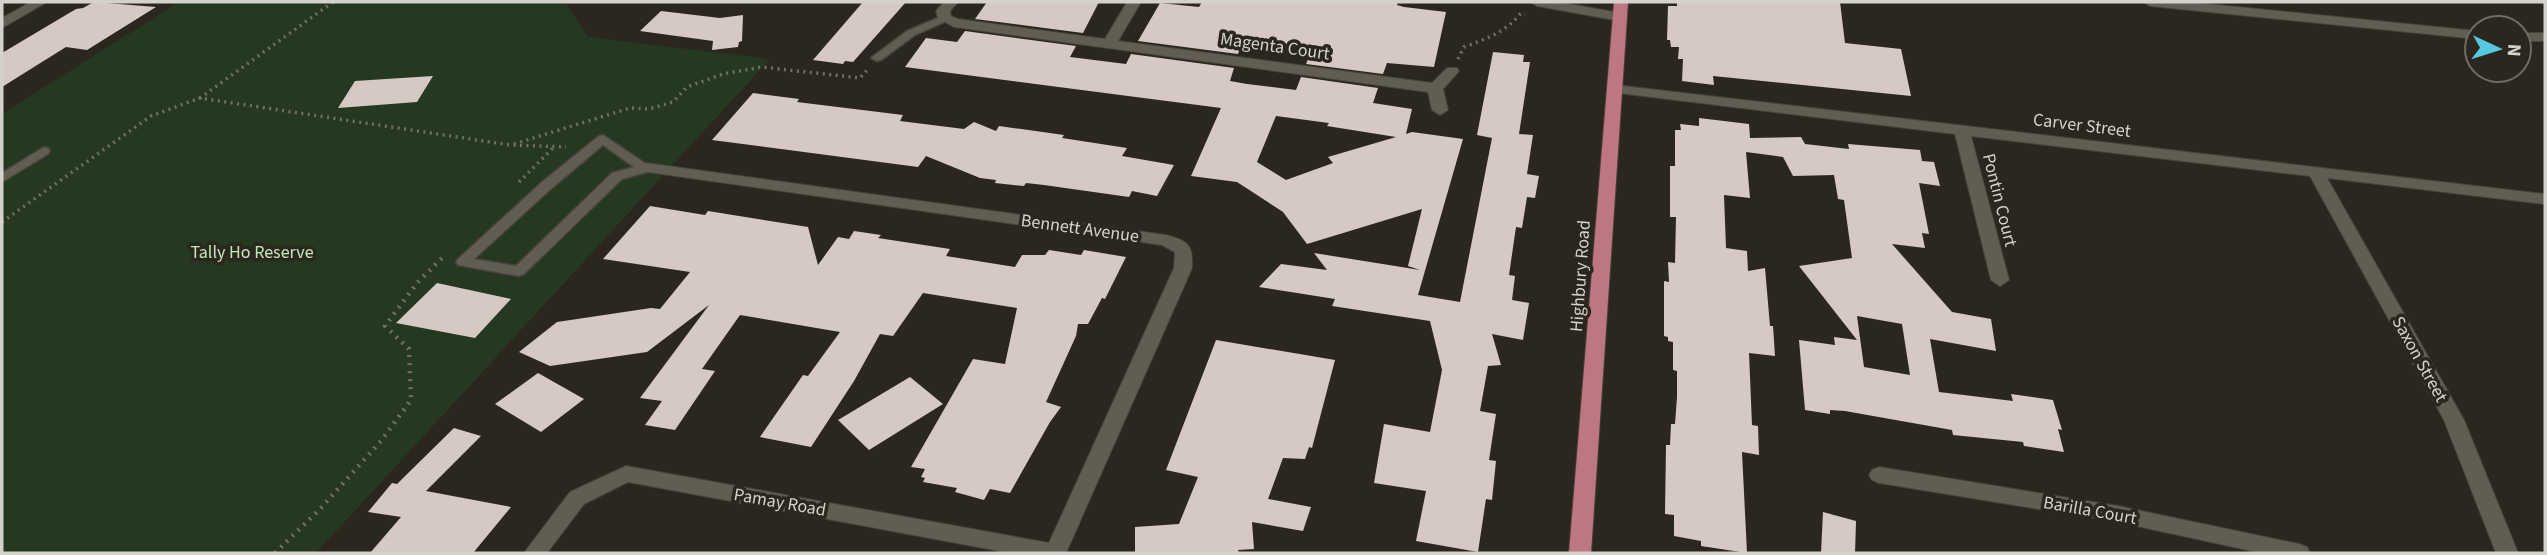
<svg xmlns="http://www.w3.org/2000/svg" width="2547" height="555" viewBox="0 0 2547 555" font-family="'Source Sans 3',sans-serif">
	<rect width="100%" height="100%" fill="#2c271e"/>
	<polygon fill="#253921" points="179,2 565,2 588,37 770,59 316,553 2,553 2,114"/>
	<g fill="#d6c9c3" fill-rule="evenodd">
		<polygon points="94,2 156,7 87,50 66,47 2,87 2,53 76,9 83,8"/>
		<polygon points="863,2 906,2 853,62 845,61 843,64 813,60"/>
		<polygon points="987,2 1099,2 1083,33 975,19"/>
		<polygon points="1202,2 1398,2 1397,5 1404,7 1446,12 1434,67 1387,63 1383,74 1306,64 1312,50 1242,42 1238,54 1138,41 1160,3 1199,7"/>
		<polygon points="1677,2 1840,2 1845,43 1901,49 1911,96 1713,76 1714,85 1682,81 1683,59 1678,59 1679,47 1671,47 1670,40 1667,40 1668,6 1677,6"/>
		<polygon points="661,11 720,18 743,15 742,41 739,42 738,47 712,50 713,41 640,31"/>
		<path d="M965,31L1076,46L1070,57L1126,64L1131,54L1234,68L1230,81L1247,84L1296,90L1301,77L1378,88L1373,103L1412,109L1406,134L1412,132L1463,139L1418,295L1460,302L1492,138L1477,135L1493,52L1524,55L1523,62H1530L1519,134L1533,135L1527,174L1539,176L1535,198L1527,197L1522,228L1516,227L1509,275L1515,276L1512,300L1529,303L1523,340L1492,334L1501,365L1488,366L1480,411L1496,414L1489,460L1496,461L1492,500L1486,499L1478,552L1416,541L1426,491L1374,483L1384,424L1430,432L1442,370L1430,321L1332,306L1335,299L1259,287L1281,264L1327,270L1314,253L1420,270L1408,266L1422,209L1307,244L1283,212L1237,182L1191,176L1221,108L905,67L926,38L957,42ZM1276,116L1329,123L1327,126L1396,137L1328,157L1333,163L1286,180L1257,162Z"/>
		<polygon points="433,76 417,102 338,108 355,81"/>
		<polygon points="753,93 799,99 797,102 903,115 900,121 964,129 974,122 996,131 999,126 1064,135 1062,138 1127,148 1122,156 1174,165 1157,196 1132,191 1129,197 1044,185 1026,183 1024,186 995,183 996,180 980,178 926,156 918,167 712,140"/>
		<path d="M1699,118L1749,124L1750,138L1801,137L1805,144L1849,149L1848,144L1920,150L1922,161L1934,162L1940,186L1919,183L1929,234L1922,233L1925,248L1892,244L1952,312L1991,319L1996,351L1930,339L1939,392L2013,401L2011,394L2053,400L2062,430L2058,429L2064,452L2024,446L2023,442L1953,435L1952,430L1845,411L1830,410V414L1805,410L1799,340L1835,345L1834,337L1857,340L1799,266L1852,258L1844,200L1838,199L1834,175L1793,176L1783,157L1746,152L1750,198L1724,195L1726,248L1747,251L1748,271L1765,268L1770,326H1773L1775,356L1749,353L1752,425L1758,426L1759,455L1742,452L1747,553L1701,546V541L1674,536V515L1665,514L1666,445H1670L1671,424H1675L1677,397V371L1673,370V342L1668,341V337L1664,336V281L1669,282L1668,262L1675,263L1676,217H1670V166H1675V130H1681L1680,124L1699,126ZM1857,316L1902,324L1910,375L1864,367Z"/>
		<polygon points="650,206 705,215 708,211 808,227 818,265 838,237 849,239 854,231 881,235 878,238 950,249 946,256 1015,267 1022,255 1045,255 1049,250 1081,255 1084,250 1126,257 1105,299 1102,298 1088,324 1078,324 1076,336 1046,402 1061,407 1050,422 1010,493 990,489 984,500 955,492 957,488 923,482 925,478 921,477 925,469 911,467 973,359 1005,364 1017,308 923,293 893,336 880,334 854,381 811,447 760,437 803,375 808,376 840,332 740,315 702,369 715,371 675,430 645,425 662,401 640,398 709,305 647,352 550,366 519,352 557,322 651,308 660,309 690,272 603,259"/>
		<polygon points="437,283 511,299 475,338 396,323"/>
		<polygon points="1216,340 1335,360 1312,448 1309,447 1305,459 1283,458 1268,499 1311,507 1303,531 1252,522 1254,549 1238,550 1239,553 1135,553 1135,527 1179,524 1198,477 1166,470"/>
		<polygon points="538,373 584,399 541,432 495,404"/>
		<polygon points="910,377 943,404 869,450 838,420"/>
		<polygon points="454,428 481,436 426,491 511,507 473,553 370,553 401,517 368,512 392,483 397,484"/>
		<polygon points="1823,512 1856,521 1855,553 1821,553"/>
	</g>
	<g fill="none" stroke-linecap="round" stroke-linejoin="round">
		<g stroke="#46423b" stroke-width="3">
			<g id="service">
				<polygon points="945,15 951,18 949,20 915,35 881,60 877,61 871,58 907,31"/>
				<path d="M603,135L652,168L651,171L622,179L524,274L519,276L458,265L456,262L458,259L542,182L599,136ZM603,145L634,167L612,173L516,266L474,259L552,188Z"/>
				<polygon points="44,147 48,148 50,151 48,154 2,182 2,173"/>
			</g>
		</g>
		<g stroke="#46423b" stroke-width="2">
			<g id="minor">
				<polygon points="31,2 47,2 2,28 2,18"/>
				<polygon points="944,2 958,2 950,11 951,16 958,19 1105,39 1127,2 1141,2 1118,41 1432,83 1447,68 1457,68 1459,71 1443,89 1448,110 1440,115 1432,110 1428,92 954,27 938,18 936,11"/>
				<polygon points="1530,2 1558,2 1620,13 1627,17 1620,21 1537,6"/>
				<polygon points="2143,2 2188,2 2477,31 2477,39 2150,6"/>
				<rect x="2519" y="33" width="26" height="8"/>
				<polygon points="1615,85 2545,194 2545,204 2327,178 2464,420 2518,553 2496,553 2444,420 2310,176 1971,136 2009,280 2000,286 1991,280 1955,134 1610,92 1608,89"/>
				<path d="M646,163L1166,235C1189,241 1193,245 1192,268L1066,553H1010L628,482L584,504L547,553H524L570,492L626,466L1049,543L1174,268L1175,252L1162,245L640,171L638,168L640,165Z"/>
				<polygon points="1879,467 2118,506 2299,544 2307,547 2310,553 2261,553 2118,522 1879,483 1872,480 1869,475 1872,470"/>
			</g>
		</g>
		<g stroke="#46423b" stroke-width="2">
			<polygon id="primary" points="1614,2 1628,2 1591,553 1569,553"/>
		</g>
		<g stroke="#736f67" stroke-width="3.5" stroke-dasharray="2 4.5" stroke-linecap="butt">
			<polyline points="333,2 200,98 510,145 566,147"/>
			<path d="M1458,59L1464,47C1486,39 1506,32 1521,13L1525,14"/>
			<polyline points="514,144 630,108 649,109 673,102 687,87 723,74 762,67 860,78 869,68"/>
			<polyline points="519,182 554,147"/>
			<polyline points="2,222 151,116 200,98"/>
		</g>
		<polyline stroke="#736f67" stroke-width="4.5" stroke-dasharray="2 6" stroke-linecap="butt" points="275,553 320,509 381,441 411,400 409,349 385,326 417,283 445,255"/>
		<use href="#service" fill="#625d53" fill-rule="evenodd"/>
		<use href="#minor" fill="#625d53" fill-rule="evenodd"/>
		<use href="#primary" fill="#be7680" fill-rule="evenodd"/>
	</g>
	<g text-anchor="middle" stroke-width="7" stroke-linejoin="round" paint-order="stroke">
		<g font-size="18" fill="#d5d2cc" stroke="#2c271e">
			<text transform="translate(1275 46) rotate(8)" y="6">Magenta Court</text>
			<text transform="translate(2082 125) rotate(7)" y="6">Carver Street</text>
			<text transform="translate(2000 200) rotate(76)" y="6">Pontin Court</text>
			<text transform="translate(1080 228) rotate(8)" y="6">Bennett Avenue</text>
			<text transform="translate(1580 276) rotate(-86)" y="6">Highbury Road</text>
			<text transform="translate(2420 359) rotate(61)" y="6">Saxon Street</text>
			<text transform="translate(780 502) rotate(10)" y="6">Pamay Road</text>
			<text transform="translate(2090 510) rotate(10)" y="6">Barilla Court</text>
		</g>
		<g font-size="18" fill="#bfe8b5" stroke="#2c271e">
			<text x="252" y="258">Tally Ho Reserve</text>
		</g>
	</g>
	<rect width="2547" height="555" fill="none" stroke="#d5d2cc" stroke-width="7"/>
	<g transform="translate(2498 49) rotate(94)"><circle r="33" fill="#2c271e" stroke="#706b64" stroke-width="2"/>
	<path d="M0-5L12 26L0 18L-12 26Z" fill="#56c9e0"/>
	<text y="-10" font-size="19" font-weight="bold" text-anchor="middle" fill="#d5d2cc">N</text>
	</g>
</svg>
